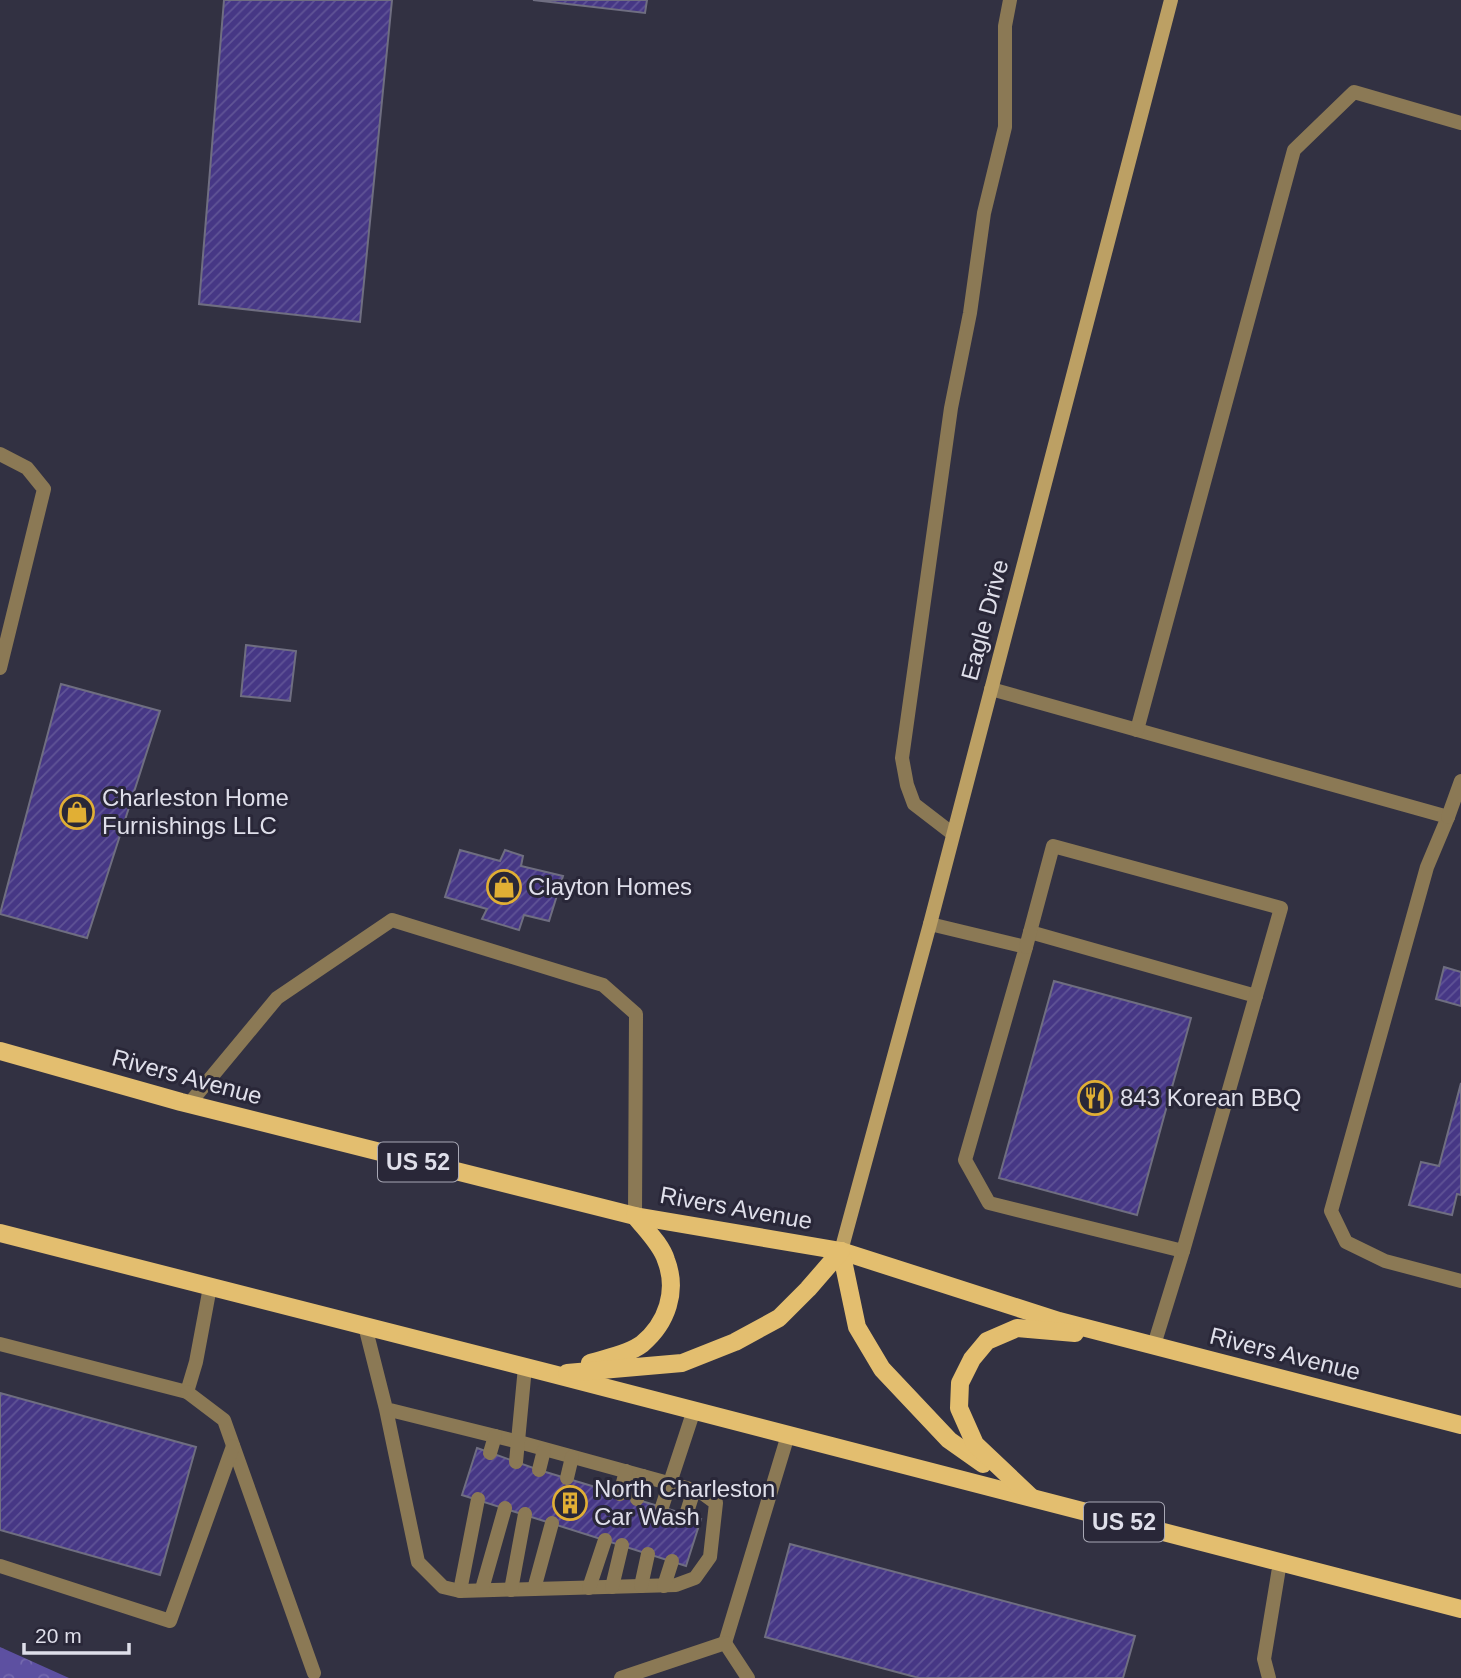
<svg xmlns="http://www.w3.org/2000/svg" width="1461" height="1678" viewBox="0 0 1461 1678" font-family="Helvetica,sans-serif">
	<defs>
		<pattern id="forest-crowns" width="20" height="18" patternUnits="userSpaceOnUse" patternTransform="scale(1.75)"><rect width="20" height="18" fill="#5d50a1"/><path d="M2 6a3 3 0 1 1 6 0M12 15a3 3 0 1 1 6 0" fill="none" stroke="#7469ae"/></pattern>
		<pattern id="building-hatch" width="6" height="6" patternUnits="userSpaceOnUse" patternTransform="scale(1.75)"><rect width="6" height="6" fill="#463785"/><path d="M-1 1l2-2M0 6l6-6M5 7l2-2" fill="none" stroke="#605496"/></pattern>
	</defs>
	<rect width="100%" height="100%" fill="#323142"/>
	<polygon fill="url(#forest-crowns)" points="0,1647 69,1678 0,1678"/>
	<g fill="url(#building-hatch)" stroke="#6f6e81" stroke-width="2">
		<polygon points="224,0 392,0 360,322 199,304"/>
		<polygon points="533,0 647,0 645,13"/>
		<polygon points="246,645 296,651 290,701 241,696"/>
		<polygon points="61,684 160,711 87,938 0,914"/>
		<polygon points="460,850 500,861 505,850 523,856 521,866 563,876 549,921 524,915 519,930 482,919 487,909 445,897"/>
		<polygon points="1444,967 1461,972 1461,1006 1436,999"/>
		<polygon points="1054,981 1191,1018 1137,1215 999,1178"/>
		<polygon points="1461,1083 1461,1195 1457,1194 1452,1215 1409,1205 1421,1162 1439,1166"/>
		<polygon points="0,1393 196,1447 160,1575 0,1530"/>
		<polygon points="477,1448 539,1470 701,1519 686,1566 462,1495"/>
		<polygon points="790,1544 1135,1636 1123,1678 919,1678 765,1637"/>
	</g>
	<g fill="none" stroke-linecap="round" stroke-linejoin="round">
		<g stroke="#8b7955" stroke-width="14">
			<polyline points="0,454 27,468 44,489 0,668"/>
			<polyline points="991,689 1448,817 1427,867 1331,1211 1346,1242 1385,1261 1461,1281"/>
			<polyline points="1137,730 1294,150 1354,92 1461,123"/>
			<polyline points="1448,817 1461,781"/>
			<polyline points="953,834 914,804 907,785 902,758 951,408 970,313 984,213 1005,127 1005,26 1010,0"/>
			<polyline points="930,924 1026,947 965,1160 989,1203 1183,1251 1154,1345"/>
			<polyline points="1030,932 1256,996"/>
			<polyline points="1026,947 1053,846 1281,908 1183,1251"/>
			<polyline points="189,1104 277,998 392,920 603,985 636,1014 635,1216"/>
			<polyline points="365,1326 386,1409 418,1562 443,1587 460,1591 676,1585 695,1578 710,1557 716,1503 701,1492 519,1442 386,1409"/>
			<polyline points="0,1344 187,1392 196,1362 210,1287"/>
			<polyline points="187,1392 224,1420 314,1673"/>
			<polyline points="490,1453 495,1436"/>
			<polyline points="516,1462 525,1367"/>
			<polyline points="539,1470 544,1450"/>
			<polyline points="567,1478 572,1457"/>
			<polyline points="620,1494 626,1471"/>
			<polyline points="637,1499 643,1476"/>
			<polyline points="662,1507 694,1410"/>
			<polyline points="686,1515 694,1490"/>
			<polyline points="0,1566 170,1621 233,1446"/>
			<polyline points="641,1586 648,1554"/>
			<polyline points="664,1586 672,1561"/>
			<polyline points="612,1587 622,1545"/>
			<polyline points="589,1588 605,1540"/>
			<polyline points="482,1589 505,1508"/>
			<polyline points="534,1589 552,1523"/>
			<polyline points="511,1590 525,1514"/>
			<polyline points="460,1591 478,1499"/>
			<polyline points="725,1643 788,1435"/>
			<polyline points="621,1678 725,1643 748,1678"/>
			<polyline points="1269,1678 1264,1659 1280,1562"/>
		</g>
		<polyline stroke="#bca064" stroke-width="14" points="841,1251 930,924 1171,0"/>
		<g stroke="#e3be6f" stroke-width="18">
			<polyline points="0,1051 181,1102 635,1216 841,1251 1059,1321 1461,1425"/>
			<polyline points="0,1233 553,1374 1461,1609"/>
			<polyline points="841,1251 857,1327 882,1369 949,1440 983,1464"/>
			<path d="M590,1363C606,1358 629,1354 642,1344C667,1323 678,1291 666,1260C661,1244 645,1229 635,1216"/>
			<polyline points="567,1373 682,1363 735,1342 779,1318 808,1289 841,1251"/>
			<polyline points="1031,1497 975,1444 959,1408 960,1383 972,1359 987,1341 1017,1328 1075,1333"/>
		</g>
	</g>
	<defs>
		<g id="shop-ring" transform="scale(1.75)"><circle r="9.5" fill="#292738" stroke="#e1af34" stroke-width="1.5"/><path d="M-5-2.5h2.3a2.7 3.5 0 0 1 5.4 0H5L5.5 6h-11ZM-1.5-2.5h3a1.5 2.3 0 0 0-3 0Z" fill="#e1af34"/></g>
		<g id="restaurant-ring" transform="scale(1.75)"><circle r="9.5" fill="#292738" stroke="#e1af34" stroke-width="1.5"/><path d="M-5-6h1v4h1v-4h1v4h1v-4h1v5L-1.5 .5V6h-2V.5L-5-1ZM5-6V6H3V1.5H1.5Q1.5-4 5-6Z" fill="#e1af34"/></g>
		<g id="building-ring" transform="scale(1.75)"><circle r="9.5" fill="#292738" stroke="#e1af34" stroke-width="1.5"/><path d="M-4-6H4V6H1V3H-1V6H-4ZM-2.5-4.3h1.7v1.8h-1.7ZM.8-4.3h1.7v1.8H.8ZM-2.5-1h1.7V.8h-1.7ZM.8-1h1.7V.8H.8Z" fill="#e1af34"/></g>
	</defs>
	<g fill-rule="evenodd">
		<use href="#shop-ring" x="77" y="812"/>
		<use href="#shop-ring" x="504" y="887"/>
		<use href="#restaurant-ring" x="1095" y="1098"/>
		<use href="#building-ring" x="570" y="1503"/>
	</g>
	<g text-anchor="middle" stroke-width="6" stroke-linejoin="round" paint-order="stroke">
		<g fill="#292738" stroke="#a8a8b5" stroke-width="2">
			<rect x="378" y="1142.5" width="80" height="39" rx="5"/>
			<rect x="1084" y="1502.5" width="80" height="39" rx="5"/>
		</g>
		<g font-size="23" font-weight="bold" fill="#dfdfea">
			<text x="418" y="1170">US 52</text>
			<text x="1124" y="1530">US 52</text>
		</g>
		<g font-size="24" fill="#dfdfea" stroke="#292738">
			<text transform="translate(985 620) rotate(-75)" y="8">Eagle Drive</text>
			<text transform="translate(187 1077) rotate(15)" y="8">Rivers Avenue</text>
			<text transform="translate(736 1208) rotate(10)" y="8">Rivers Avenue</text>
			<text transform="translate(1285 1354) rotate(14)" y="8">Rivers Avenue</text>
		</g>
		<g font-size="24" fill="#dfdfea" stroke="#292738" text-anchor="start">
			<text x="102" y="806">Charleston Home<tspan x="102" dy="28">Furnishings LLC</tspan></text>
			<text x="528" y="895">Clayton Homes</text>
			<text x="1120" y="1106">843 Korean BBQ</text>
			<text x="594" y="1497">North Charleston<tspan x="594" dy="28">Car Wash</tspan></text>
		</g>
	</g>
	<path d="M24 1643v10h105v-10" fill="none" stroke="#dfdfea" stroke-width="3.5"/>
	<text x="35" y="1643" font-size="21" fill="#dfdfea" stroke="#292738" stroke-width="5" paint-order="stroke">20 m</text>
</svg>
